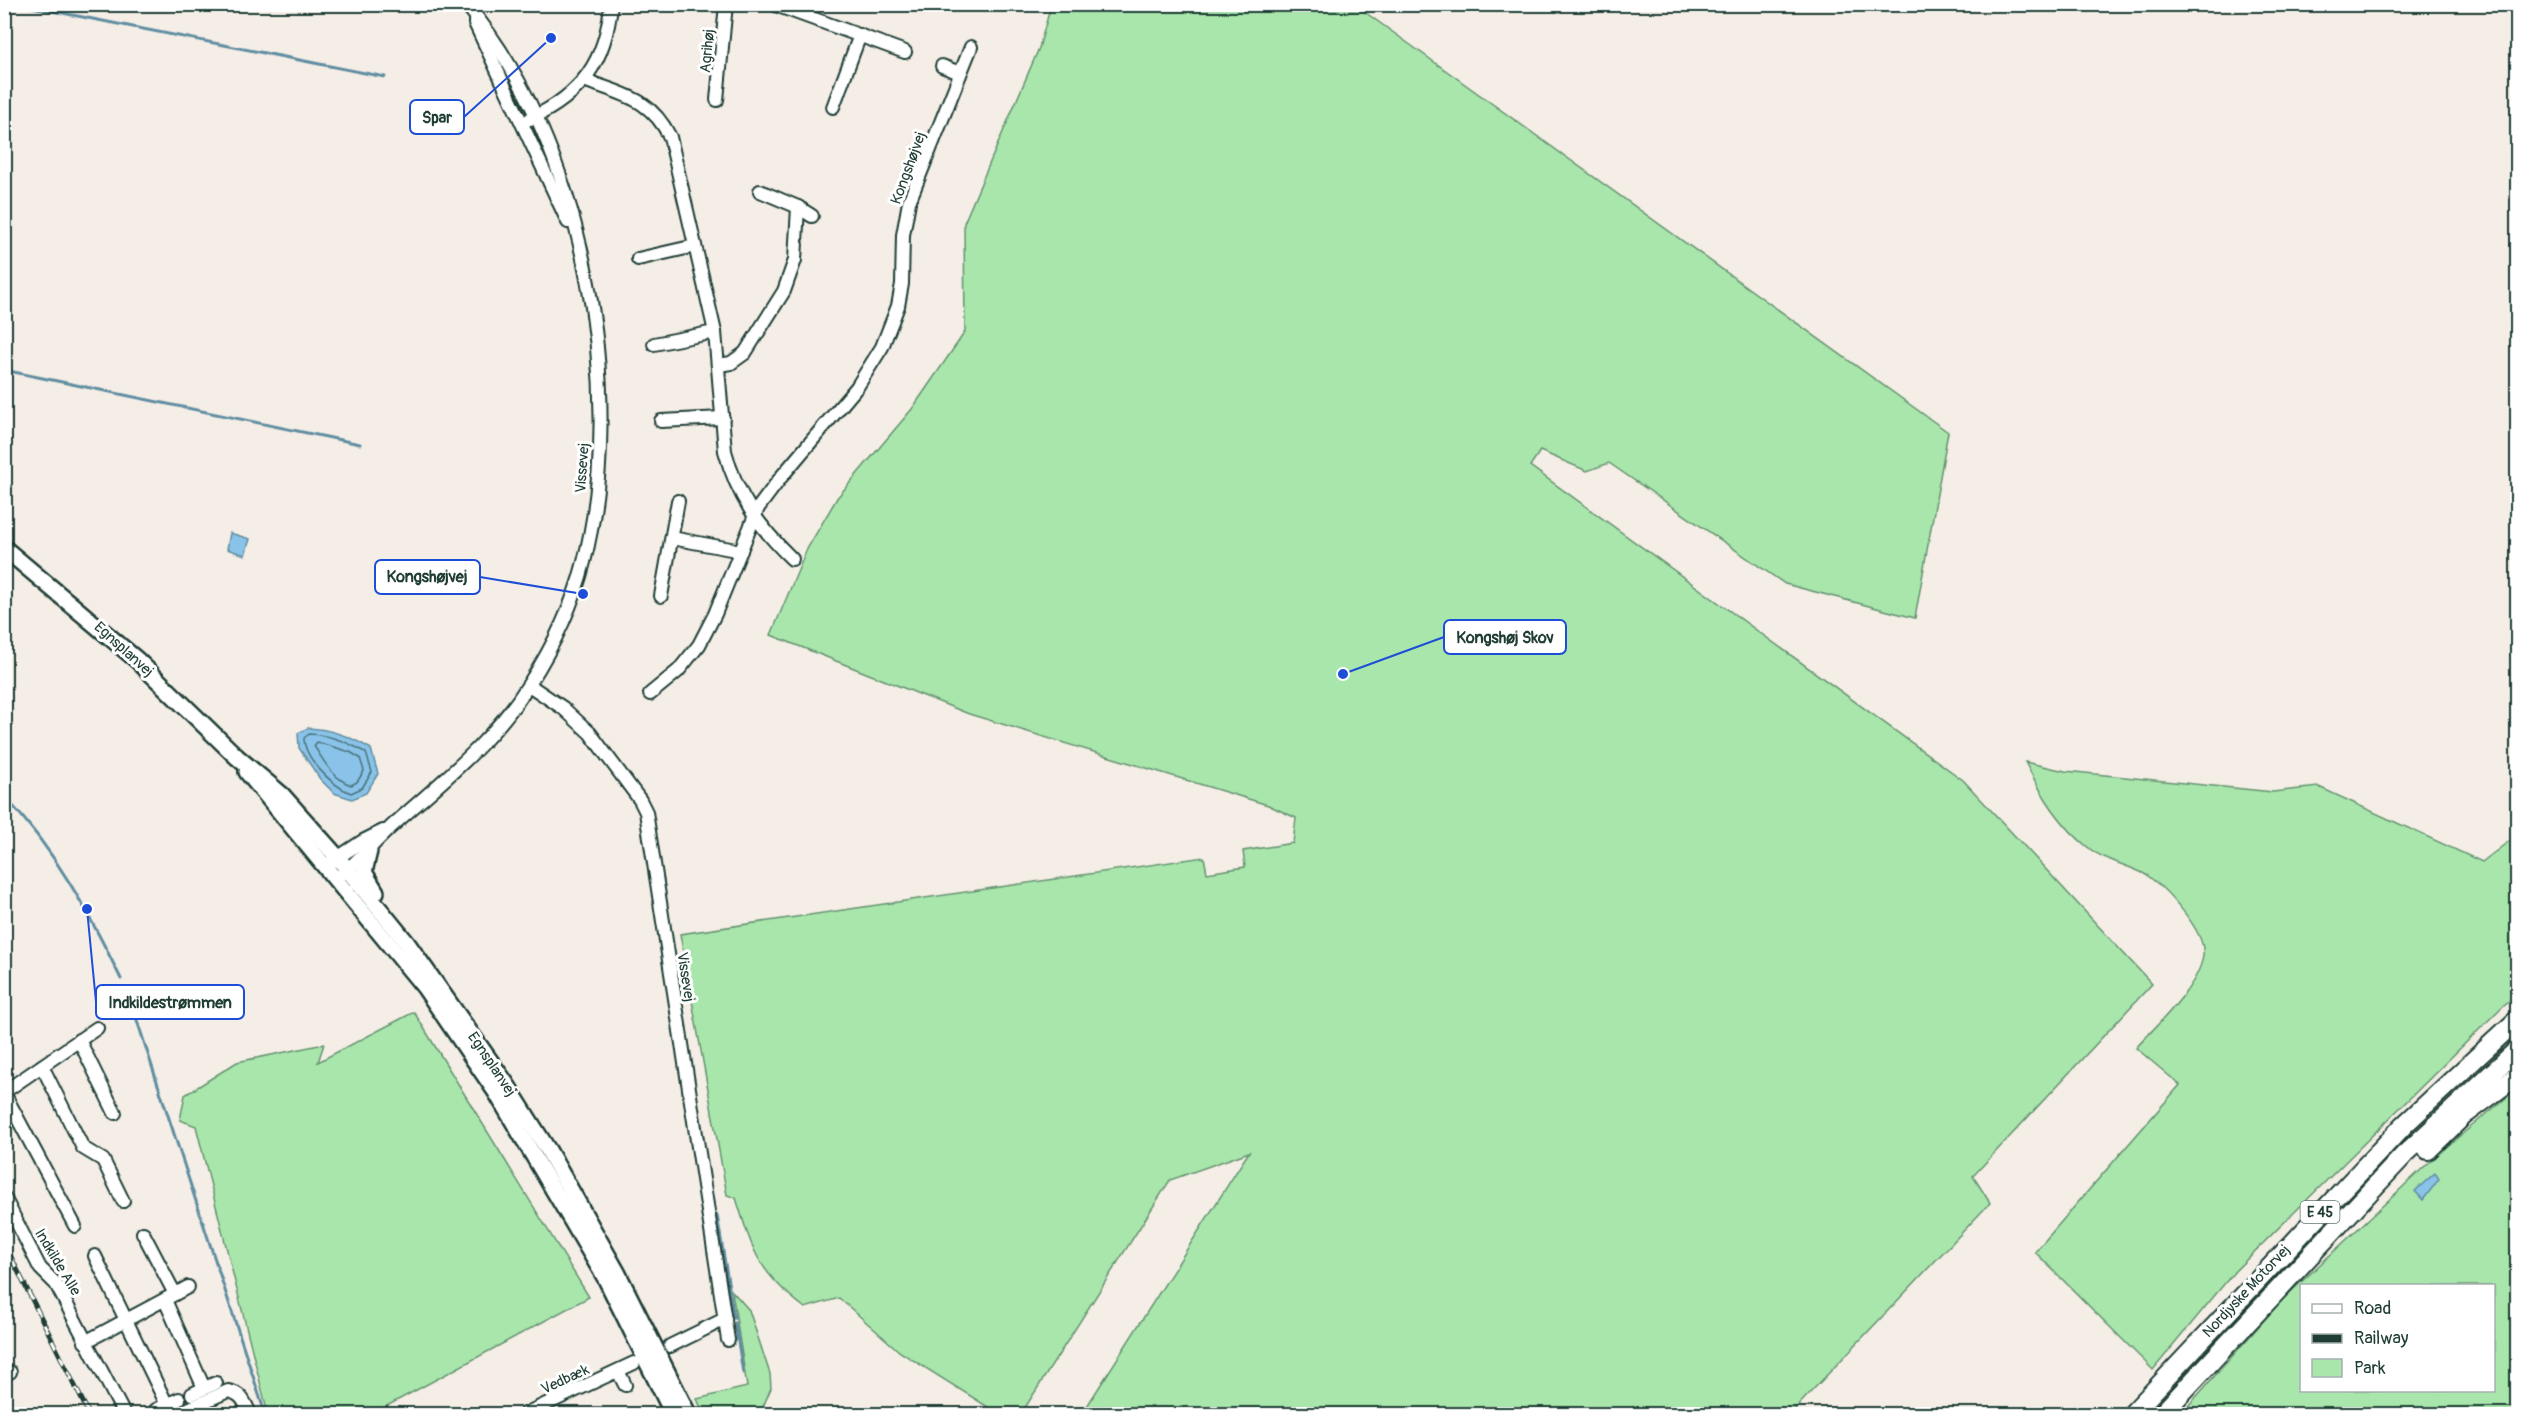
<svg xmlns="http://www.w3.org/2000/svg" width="2522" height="1419" viewBox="0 0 2522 1419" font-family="Pangolin,sans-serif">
	<rect width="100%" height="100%" fill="#f5eee6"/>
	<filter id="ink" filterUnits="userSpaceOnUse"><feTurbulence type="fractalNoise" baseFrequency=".0167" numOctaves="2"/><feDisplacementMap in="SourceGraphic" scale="12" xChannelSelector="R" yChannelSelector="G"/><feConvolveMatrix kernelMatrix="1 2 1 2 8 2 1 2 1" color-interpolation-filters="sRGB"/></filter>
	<g filter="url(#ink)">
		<g fill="#a9e6ac" stroke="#649270" stroke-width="1.5" fill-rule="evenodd">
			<path d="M1355,5L1948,432L1915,618L1785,584L1609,463L1587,471L1540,451L1530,466L1963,780L2152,984L1973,1176L1990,1203L1790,1414H1082L1249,1152L1170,1180L1021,1414H999L900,1352L839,1298L805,1308C758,1272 753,1252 736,1198L727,1195L680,934L1204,857L1207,873L1245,867L1243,851L1293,843L1296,818L1268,805L969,714L771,635L807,549L837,498L912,409L965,332L964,223L1039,48L1051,5Z"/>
			<path d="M2025,762L2065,771L2273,792L2319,787L2482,862L2517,835V995L2504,1005L2235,1271L2153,1370L2035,1252L2180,1085L2136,1048C2157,1024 2198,988 2203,956C2207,932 2166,889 2148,876C2130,865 2106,862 2090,849C2060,826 2042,795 2025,762Z"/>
			<polygon points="414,1012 589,1297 372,1414 268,1414 196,1126 180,1120 185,1095 237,1062 324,1044 318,1062"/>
			<path d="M2517,1089V1414H2181L2282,1300L2439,1153ZM2302,1286H2494V1390H2302Z"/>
			<polygon points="732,1291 749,1310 770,1374 771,1388 760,1414 704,1414 697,1399 747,1387"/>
		</g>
		<g fill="#8ac3e9" stroke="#5f8da1" stroke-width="1.5">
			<polygon points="230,533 250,539 245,555 227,549"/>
			<path d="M308,728C330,729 352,737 371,749L378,774L366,793L352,799L334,793L320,779L299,748L298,733Z"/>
			<polygon points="2435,1173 2439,1179 2423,1200 2415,1191"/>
		</g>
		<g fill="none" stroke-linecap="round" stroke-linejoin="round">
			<g stroke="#4a737c" stroke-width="1.5">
				<path d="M309,734C329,735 350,743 366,753L372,772L362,788L351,793C332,786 304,758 304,738Z"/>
				<path d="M317,742L350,752L360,758L364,771L357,782L351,785C333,779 324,761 314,746Z"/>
			</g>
			<g stroke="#5f8da1" stroke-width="3">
				<polyline points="17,4 385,77"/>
				<polyline points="4,370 360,444"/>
				<path d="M4,796C55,850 89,913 121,979"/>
				<polyline points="133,1008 264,1410"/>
				<polyline points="717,1215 734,1318"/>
				<polyline points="735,1323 743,1373"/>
			</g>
			<g stroke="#1f3d34" stroke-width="16">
				<g id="minor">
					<polyline points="773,4 905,52"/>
					<polyline points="475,23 568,222"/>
					<polyline points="942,66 960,73"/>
					<path d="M584,80C623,95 650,97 670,137L715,332L725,451C737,496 759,527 792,559"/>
					<polyline points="717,100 726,4"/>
					<polyline points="833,107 860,35"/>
					<path d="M530,119C581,95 606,62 611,4"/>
					<polyline points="798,207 812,216"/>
					<polyline points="638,259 695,246"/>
					<polyline points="654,344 715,332"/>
					<polyline points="719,365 731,363 745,353 784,291 795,260 798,207 760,191"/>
					<polyline points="661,421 723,418"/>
					<polyline points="672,538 741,551"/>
					<polyline points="661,596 678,501"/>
					<polyline points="529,685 563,708 590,733 640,800 646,812 728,1340"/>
					<polyline points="650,694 678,671 699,645 715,614 758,508 782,476 857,387 882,347 898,306 902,284 903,235 909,202 971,47"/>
					<polyline points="331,862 363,841 383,831"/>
					<path d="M341,875C359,860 374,843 391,827C441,782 493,742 529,684C553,647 573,605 584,562C628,390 583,141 466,4"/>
					<polyline points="79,1040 115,1113"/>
					<polyline points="42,1066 83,1148 103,1160 123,1201"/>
					<polyline points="4,1092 97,1028"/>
					<polyline points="4,1093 75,1226"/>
					<polyline points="4,1197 40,1268 56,1284 124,1414"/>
					<polyline points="143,1233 175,1294"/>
					<polyline points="95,1256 167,1405"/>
					<polyline points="165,1300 204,1388"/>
					<polyline points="85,1342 188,1287"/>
					<polyline points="670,1346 725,1319"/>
					<polyline points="618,1371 625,1385"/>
					<polyline points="4,1374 10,1372"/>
					<polyline points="192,1394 216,1383"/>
					<polyline points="156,1410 179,1399"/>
					<path d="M177,1414L228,1391C242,1393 245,1403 250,1414"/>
					<polyline points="525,1414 634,1363"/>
				</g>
			</g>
			<g stroke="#1f3d34" stroke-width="20">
				<g id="major">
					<polyline points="4,548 137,660 237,757 282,795 338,858 407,943 507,1085 548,1150 618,1274 688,1414"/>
					<polyline points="247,772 425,988 496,1092 606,1279 673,1414"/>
					<polyline points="369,851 364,872 376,892"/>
				</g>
			</g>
			<g stroke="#1f3d34" stroke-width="22">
				<g id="highway">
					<polyline points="2428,1150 2463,1116 2518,1075"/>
					<polyline points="2132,1414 2404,1125 2518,1019"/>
					<polyline points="2162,1414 2405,1154 2518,1049"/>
				</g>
			</g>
			<use href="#minor" stroke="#fff" stroke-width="12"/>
			<use href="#major" stroke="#fff" stroke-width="15"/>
			<use href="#highway" stroke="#fff" stroke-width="18"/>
			<g stroke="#1f3d34" stroke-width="5">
				<polyline id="rail" points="4,1243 89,1414"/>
			</g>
			<use href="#rail" stroke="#fff" stroke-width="3" stroke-dasharray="9" stroke-linecap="butt"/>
		</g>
	</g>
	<g text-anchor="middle" stroke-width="6" stroke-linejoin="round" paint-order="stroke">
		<rect fill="#fff" stroke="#627771" stroke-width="1.5" x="2300.5" y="1201" width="39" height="22" rx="4.5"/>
		<g font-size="14" font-weight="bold" fill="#1f3d34">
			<text x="2320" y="1217">E 45</text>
		</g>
		<g font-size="15" fill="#1f3d34" stroke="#fff">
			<text transform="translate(707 51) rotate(-85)" y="5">Agrihøj</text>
			<text transform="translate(908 168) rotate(-70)" y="5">Kongshøjvej</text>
			<text transform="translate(582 468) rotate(-86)" y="5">Vissevej</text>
			<text transform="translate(124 649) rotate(42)" y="5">Egnsplanvej</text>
			<text transform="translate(686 977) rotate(81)" y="5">Vissevej</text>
			<text transform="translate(492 1064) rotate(56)" y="5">Egnsplanvej</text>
			<text transform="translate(58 1262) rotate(59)" y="5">Indkilde Alle</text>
			<text transform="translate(2246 1291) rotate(-47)" y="5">Nordjyske Motorvej</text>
			<text transform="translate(565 1379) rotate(-25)" y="5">Vedbæk</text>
		</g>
	</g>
	<path fill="none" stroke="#1d4ed8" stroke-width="2" d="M551 38L464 117M583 594L480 577M1343 674L1444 637M87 909L96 1002"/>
	<g fill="#1d4ed8" stroke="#fff" stroke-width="2">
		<circle cx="551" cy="38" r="6"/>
		<circle cx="583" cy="594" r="6"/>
		<circle cx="1343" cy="674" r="6"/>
		<circle cx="87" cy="909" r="6"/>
	</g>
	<g fill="#fff" stroke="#1d4ed8" stroke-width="2">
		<rect x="410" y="100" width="54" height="34" rx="6"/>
		<rect x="375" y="560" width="105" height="34" rx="6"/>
		<rect x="1444" y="620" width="122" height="34" rx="6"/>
		<rect x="96" y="985" width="148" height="34" rx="6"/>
	</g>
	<g font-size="16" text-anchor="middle" font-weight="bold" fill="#1f3d34">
		<text x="437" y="123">Spar</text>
		<text x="427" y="582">Kongshøjvej</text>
		<text x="1505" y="643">Kongshøj Skov</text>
		<text x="170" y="1008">Indkildestrømmen</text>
	</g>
	<rect width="2522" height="1419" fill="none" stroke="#fff" stroke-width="24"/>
	<rect x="12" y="12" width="2498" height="1395" fill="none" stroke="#1f3d34" stroke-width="2" filter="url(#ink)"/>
	<rect x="2300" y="1284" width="195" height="108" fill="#ffffff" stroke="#a5b1ae" stroke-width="1.5"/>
	<rect x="2312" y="1304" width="30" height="9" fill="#ffffff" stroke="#a5b1ae" stroke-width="1.5"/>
	<text x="2354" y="1314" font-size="18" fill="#1f3d34">Road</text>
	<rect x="2312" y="1334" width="30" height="9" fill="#1f3d34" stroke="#a5b1ae" stroke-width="1.5"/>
	<text x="2354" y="1344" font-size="18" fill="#1f3d34">Railway</text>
	<rect x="2312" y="1359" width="30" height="18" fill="#a9e6ac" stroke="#a5b1ae" stroke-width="1.5"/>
	<text x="2354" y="1374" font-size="18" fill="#1f3d34">Park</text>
</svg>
